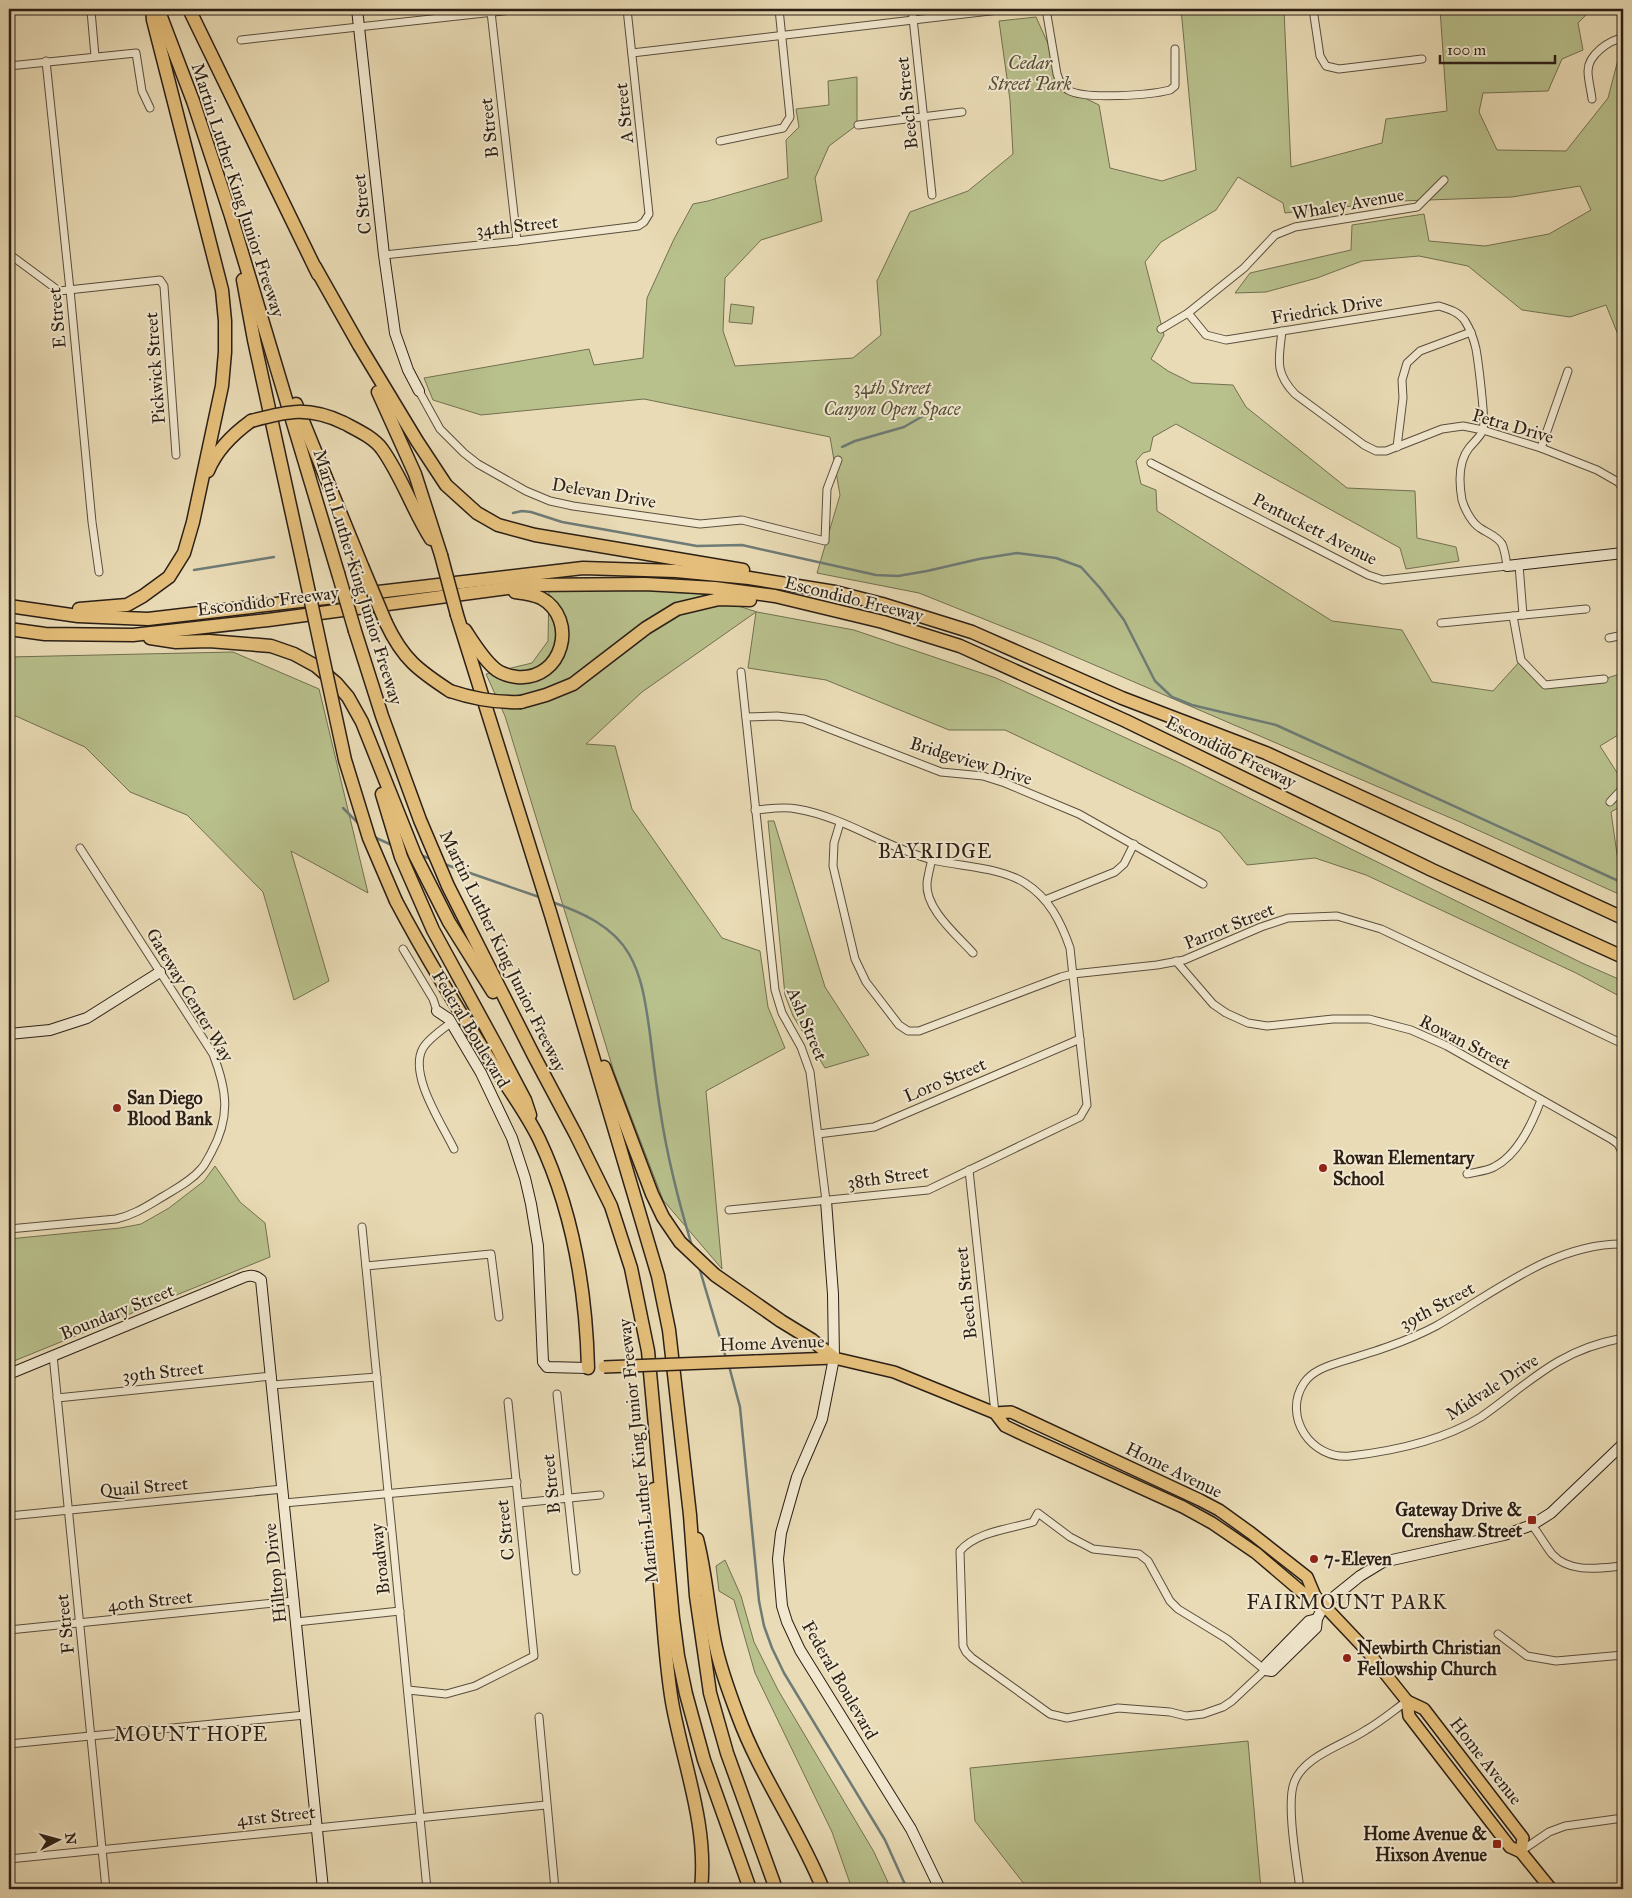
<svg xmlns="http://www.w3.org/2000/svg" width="1632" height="1898" viewBox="0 0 1632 1898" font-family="'IM FELL Great Primer',serif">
	<rect width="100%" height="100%" fill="#e9dbb5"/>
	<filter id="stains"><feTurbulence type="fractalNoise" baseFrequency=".004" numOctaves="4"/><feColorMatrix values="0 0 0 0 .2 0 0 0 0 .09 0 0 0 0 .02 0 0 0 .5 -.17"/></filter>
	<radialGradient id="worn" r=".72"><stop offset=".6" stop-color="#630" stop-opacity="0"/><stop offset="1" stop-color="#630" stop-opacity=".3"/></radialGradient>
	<g fill="#b8c08c" stroke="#727051">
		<polygon points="1181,9 1286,9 1284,10 1291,167 1382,143 1386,119 1447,111 1440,9 1592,9 1578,23 1583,50 1562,59 1548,91 1483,93 1479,112 1497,150 1566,151 1608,98 1620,52 1623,52 1623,347 1606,305 1570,317 1522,310 1468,266 1419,256 1362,261 1317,278 1266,292 1235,293 1250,273 1351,250 1352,225 1424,214 1429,241 1485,246 1549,234 1591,210 1580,186 1512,197 1400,201 1285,213 1283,203 1238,177 1216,210 1161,242 1145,262 1164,335 1151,359 1168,371 1192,383 1233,385 1246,407 1347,488 1415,491 1417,538 1456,547 1459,561 1406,569 1400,548 1176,424 1153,437 1150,451 1143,453 1136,461 1141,484 1156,490 1157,511 1332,621 1402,630 1432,682 1493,691 1521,660 1546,685 1604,679 1623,673 1623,732 1600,746 1623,782 1623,805 1611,812 1623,896 1460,822 1041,642 919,593 817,573 840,495 830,437 644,399 481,415 433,400 424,378 589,349 594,365 643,358 647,298 674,239 693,204 708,201 788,178 786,140 799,127 796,109 829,105 828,81 857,77 857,125 829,146 815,178 822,221 761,240 725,278 723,331 735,366 853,358 881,335 877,281 910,212 968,191 1013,154 1010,100 999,21 1036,17 1050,48 1058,85 1099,105 1110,168 1162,181 1196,170"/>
		<polygon points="731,304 754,307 752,324 729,322"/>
		<polygon points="643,589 698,593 757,612 854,630 996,678 1180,763 1349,848 1582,963 1623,981 1623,998 1576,973 1366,875 1315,858 1247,865 1220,832 1005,730 949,730 826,680 748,668 756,612 642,692 586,744 615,746 632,809 722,938 760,951 768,1007 785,1048 706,1091 722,1269 663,1200 614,1072 505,716 486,674 532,663 548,641 549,591"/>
		<polygon points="233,652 319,689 368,893 291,851 329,981 294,1000 263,892 187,815 130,792 85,747 9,713 9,657"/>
		<polygon points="768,821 774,821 825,987 869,1055 825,1068 793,1016 785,995"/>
		<polygon points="215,1166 240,1202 265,1223 270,1257 9,1363 9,1239 120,1228 141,1224 169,1208 204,1181"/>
		<polygon points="725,1560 741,1596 754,1642 778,1690 874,1852 891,1889 852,1889 832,1832 755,1673 734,1600 719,1591 716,1566"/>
		<polygon points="1248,1741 1261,1889 1028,1889 975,1821 970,1768"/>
	</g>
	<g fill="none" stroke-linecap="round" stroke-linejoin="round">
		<g stroke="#6e7b76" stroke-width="2.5">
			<polyline points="842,447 855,441 904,427 928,413"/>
			<polyline points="513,513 522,511 531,512 562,522 697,546 742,545 876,575 898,576 927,571 979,559 1017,553 1056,558 1081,567 1100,588 1124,620 1155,681 1172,697 1192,705 1276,725 1623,883"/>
			<polyline points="194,570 274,557"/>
			<polyline points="343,808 360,825"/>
			<polyline points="374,837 394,846"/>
			<polyline points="420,855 431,859"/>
			<polyline points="444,864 542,898"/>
			<path d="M552,902C581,912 613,926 629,954C643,978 646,1007 650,1034C653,1059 656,1084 660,1109C667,1156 678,1200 692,1246"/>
			<polyline points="699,1267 726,1358"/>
			<polyline points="729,1366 740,1407 759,1601 764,1626 772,1648 784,1673 885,1840 907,1889"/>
		</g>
		<g stroke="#5a4e3e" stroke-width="9">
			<g id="street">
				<polyline points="912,9 932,195"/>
				<path d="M1046,9L1057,74C1059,80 1061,86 1068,90C1084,100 1151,95 1170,90L1175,86V49"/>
				<polyline points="1313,9 1320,56 1326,66 1339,69 1422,59"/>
				<polyline points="91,11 95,56"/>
				<polyline points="491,12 517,241"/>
				<polyline points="241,40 522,9"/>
				<polyline points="632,53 1007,9"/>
				<polyline points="46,61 70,290 92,522 99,572"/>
				<polyline points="9,66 136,53 142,91 150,108"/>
				<path d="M1592,99C1591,90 1588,80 1588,71C1588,55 1609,40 1623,38"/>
				<polyline points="858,125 962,112"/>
				<polyline points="720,141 783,128 790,117 779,9"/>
				<polyline points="9,254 59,291 160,280 164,286 176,455"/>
				<polyline points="384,255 517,241 638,226 644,222 649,214 627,9"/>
				<polyline points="1161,329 1188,313 1244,268 1275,235 1295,227 1417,207 1444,180"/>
				<path d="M1282,331C1279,359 1274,372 1295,394L1364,445L1376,451H1386L1442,429L1463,426L1483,430L1541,448L1597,470L1618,482L1623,489"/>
				<polyline points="419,391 440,429 464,453 478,464 526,491 550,501 573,506 700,524 742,520 825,541 827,489 838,460"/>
				<polyline points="1397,447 1403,398 1402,380 1407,363 1420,351 1471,332"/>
				<polyline points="1541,448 1568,371"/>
				<path d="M1151,463L1368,575L1383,580L1507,566C1506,559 1505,551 1502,544C1497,536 1487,533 1480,528C1472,523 1465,510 1462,500C1459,483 1458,462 1469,448C1473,443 1481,436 1483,430C1486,422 1478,360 1476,349C1474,340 1470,329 1465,321C1459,312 1449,309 1439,306L1226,340L1206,335L1188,313"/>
				<polyline points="1519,565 1523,615"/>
				<polyline points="1513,616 1521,660 1545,685 1604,679"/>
				<polyline points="1441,623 1586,609"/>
				<polyline points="1609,638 1623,635"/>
				<polyline points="741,672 775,990 782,1013 801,1047 810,1072 826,1201"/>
				<polyline points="746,717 777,716 804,719 941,772 983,776 1005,783 1079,814 1203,884"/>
				<polyline points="1610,802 1623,788"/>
				<polyline points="840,823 834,843 833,866 855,959 866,982 899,1025 908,1031 919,1031 1061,977 1073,974 1157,965 1184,960 1261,927 1288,918 1337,916 1381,929 1623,1044"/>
				<path d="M932,859C930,867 928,875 927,883C925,909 957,935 973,953"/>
				<polyline points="1045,900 1115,872 1124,864 1134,844"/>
				<polyline points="403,949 433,999 437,1011"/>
				<polyline points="1176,961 1213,1004 1226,1013 1248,1023 1267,1026 1333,1019 1369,1019 1411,1030 1447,1046 1611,1139 1618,1144 1623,1154"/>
				<path d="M452,1022C443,1029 429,1038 423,1048C408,1074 442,1124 454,1149"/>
				<polyline points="818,1134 874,1127 1080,1039"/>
				<polyline points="969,1170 995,1413"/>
				<path d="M1467,1174C1475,1172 1487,1171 1494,1167C1518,1155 1532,1124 1541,1100"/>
				<path d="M729,1210L928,1190L1080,1117L1087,1105L1070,948C1061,922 1049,898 1025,883C1000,867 962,867 933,860C886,848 845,817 797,809C783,806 769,809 755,810"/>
				<polyline points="362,1227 427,1889"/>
				<path d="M9,1229L116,1219C134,1215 147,1206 164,1196C177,1188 191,1181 201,1169C205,1165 208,1158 211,1153C231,1117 227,1090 213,1054L80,848"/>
				<path d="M1623,1244C1554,1243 1494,1293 1436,1326C1406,1342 1373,1352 1340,1362C1327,1366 1312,1371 1304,1383C1282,1416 1311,1460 1350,1456C1394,1451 1442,1441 1481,1417C1507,1399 1531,1377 1559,1361C1578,1350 1602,1342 1623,1338"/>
				<polyline points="366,1266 491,1254 499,1317"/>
				<polyline points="53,1355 106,1889"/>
				<polyline points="272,1385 377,1377"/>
				<polyline points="557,1394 576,1571"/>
				<polyline points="57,1398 272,1376"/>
				<polyline points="284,1503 517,1482"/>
				<polyline points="519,1503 600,1495"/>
				<path d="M1038,1513L1070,1537L1093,1549L1139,1554L1148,1561L1170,1601L1178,1609L1227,1639L1265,1670L1232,1701L1223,1707L1203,1714L1186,1716L1170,1712L1118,1708L1067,1718L1050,1714L972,1658L966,1652L963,1646L960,1551C976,1532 1009,1529 1033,1522Z"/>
				<polyline points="9,1516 283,1489"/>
				<path d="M1532,1525C1539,1534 1545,1545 1552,1554C1570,1574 1600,1568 1623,1566"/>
				<polyline points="296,1622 400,1611"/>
				<polyline points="9,1630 294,1601"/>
				<polyline points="1498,1634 1527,1656 1556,1661 1623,1655"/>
				<polyline points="408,1690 446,1694 475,1686 534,1656 508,1402"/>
				<polyline points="539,1717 555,1889"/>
				<polyline points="9,1744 305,1715"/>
				<polyline points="1521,1851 1549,1832 1565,1826 1623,1818"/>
				<polyline points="9,1859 546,1805"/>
				<path d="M1300,1889C1297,1865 1286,1804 1294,1783C1303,1756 1344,1745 1366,1730C1380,1722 1393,1711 1407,1701"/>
			</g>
		</g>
		<g stroke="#2b1f16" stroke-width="12">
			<g id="secondary">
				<polyline points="357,9 384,255 395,333 408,370 419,391"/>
				<polyline points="1507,566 1623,553"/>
				<polyline points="437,1011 449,1019 481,1073 512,1138 525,1178 531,1204 538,1246 543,1362 547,1367 588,1368"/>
				<polyline points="9,1034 50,1030 87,1018 160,972"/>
				<polyline points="826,1201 833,1294 834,1358 822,1419 797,1477 781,1533 778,1559 782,1606 787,1622 800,1650 911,1829 940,1889"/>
				<path d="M9,1374L237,1280C246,1276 253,1273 261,1280L323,1889"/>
				<polyline points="1317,1619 1309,1621 1266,1665 1265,1670 1272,1671 1316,1628 1317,1619 1324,1605 1360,1576 1383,1562 1504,1535 1532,1525 1551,1513 1623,1444"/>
			</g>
		</g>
		<g stroke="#2b1f16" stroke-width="14">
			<g id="primary">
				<polyline points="755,1361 834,1358 894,1372 995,1413 1005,1426 1026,1436 1183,1507 1212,1523 1256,1553 1303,1593 1315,1596"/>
				<polyline points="995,1413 1011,1412 1200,1500 1219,1510 1251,1533 1307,1577 1315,1596 1368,1652 1407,1701 1409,1716 1510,1847 1521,1852 1551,1889"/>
				<polyline points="1407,1701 1424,1709 1523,1838 1521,1852"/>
			</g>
		</g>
		<g stroke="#2b1f16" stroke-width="15">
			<g id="highway">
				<polyline points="158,9 193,101 231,216 338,573"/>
				<polyline points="189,9 318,274"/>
				<polyline points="315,267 359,345 417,441 446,485 477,513 498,525 535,535 743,570"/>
				<polyline points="243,280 254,340 302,560"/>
				<polyline points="378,392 415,474 441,555"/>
				<polyline points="296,404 362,566"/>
				<path d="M344,423C357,430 373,437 382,449C402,477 413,511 431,539"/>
				<path d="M208,471C217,449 233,434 251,421"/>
				<polyline points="9,606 78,616 148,619 583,568 676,571 749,578 835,592 882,604 972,632 1122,698 1266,753 1623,918"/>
				<polyline points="79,609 127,605 143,596 169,577 184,553 193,522 222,386 225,352 225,321 222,290 153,20 152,9"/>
				<polyline points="457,615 551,915 658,1276 669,1330 690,1515 696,1596 710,1693 727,1753 776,1889"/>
				<path d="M386,623C403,659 418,670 450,691"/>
				<polyline points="9,629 45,634 133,635 268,620 531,585 645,584 715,588 775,596 883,622 960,646 1126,721 1432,870 1623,957"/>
				<path d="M465,630C473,642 482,657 493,667C499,673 509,676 517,677C563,681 579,619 541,598C533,594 523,593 515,592"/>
				<polyline points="355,631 382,716 420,820 448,886 534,1056 576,1135 611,1206 631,1268 648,1351 673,1618 678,1656 686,1694 704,1760 750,1889"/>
				<polyline points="150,638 176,642 209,641 271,646 294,654 316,666 336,683 348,697 362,722 415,855 449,922 493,992"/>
				<polyline points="521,702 546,695 573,684 646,628 677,609 719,599 750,600"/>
				<polyline points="382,794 401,857 433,930 498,1049 525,1100 530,1115"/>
				<path d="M396,901C425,956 458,1009 491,1062C507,1087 526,1112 539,1139C573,1211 586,1289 588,1368"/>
				<polyline points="604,1067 652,1194 663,1217 680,1242 715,1275 781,1321 812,1340 834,1358"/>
				<path d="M654,1489C654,1524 658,1560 661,1595C664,1631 666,1666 672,1702C683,1764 708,1825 701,1889"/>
				<path d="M697,1539C706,1573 708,1609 715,1643C720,1668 729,1692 738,1716C760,1776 799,1829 823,1889"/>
			</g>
		</g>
		<use href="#street" stroke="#f1e8cf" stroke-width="7"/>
		<use href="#secondary" stroke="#f1e8cf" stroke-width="10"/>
		<use href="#primary" stroke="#e4be7a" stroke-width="11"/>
		<use href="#highway" stroke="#e4be7a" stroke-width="12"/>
		<g stroke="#2b1f16" stroke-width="14" stroke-linecap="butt">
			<polyline id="primary-bridge" points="604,1367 755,1361"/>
		</g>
		<g stroke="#2b1f16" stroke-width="15" stroke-linecap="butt">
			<g id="highway-bridge">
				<path d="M251,421C288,411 308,406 344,423"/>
				<polyline points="441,555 457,615"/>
				<polyline points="302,560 345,760 369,838 396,901"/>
				<polyline points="362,566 386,623"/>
				<polyline points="338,573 355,631"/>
				<path d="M450,691C474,699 496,703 521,702"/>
			</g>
		</g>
		<use href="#primary-bridge" stroke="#e4be7a" stroke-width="11"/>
		<use href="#highway-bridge" stroke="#e4be7a" stroke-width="12"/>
	</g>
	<g fill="#8f2418" stroke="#f1e8cf" stroke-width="2">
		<circle cx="117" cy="1108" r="5"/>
		<circle cx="1323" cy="1168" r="5"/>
		<rect x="1527" y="1515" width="10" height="10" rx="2.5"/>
		<circle cx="1314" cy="1559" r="5"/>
		<circle cx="1347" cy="1658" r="5"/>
		<rect x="1492" y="1839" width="10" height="10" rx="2.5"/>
	</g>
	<g text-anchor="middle" stroke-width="4" stroke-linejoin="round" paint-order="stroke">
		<g font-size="18" font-style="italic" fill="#554f39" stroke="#f1e8cf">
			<text x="1030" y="69">Cedar<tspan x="1030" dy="21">Street Park</tspan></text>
			<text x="892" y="394">34th Street<tspan x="892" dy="21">Canyon Open Space</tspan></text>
		</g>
		<g font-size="18" fill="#2b1f16" stroke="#f1e8cf">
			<text transform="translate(907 103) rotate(-96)" y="6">Beech Street</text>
			<text transform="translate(624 113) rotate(-96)" y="6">A Street</text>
			<text transform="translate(489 128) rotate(-96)" y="6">B Street</text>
			<text transform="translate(238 190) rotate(72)" y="6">Martin Luther King Junior Freeway</text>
			<text transform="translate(362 204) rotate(-96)" y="6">C Street</text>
			<text transform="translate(1348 204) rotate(-10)" y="6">Whaley Avenue</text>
			<text transform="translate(517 226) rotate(-6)" y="6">34th Street</text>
			<text transform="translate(1327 309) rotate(-9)" y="6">Friedrick Drive</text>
			<text transform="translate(57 318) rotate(-95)" y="6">E Street</text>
			<text transform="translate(155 368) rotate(-94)" y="6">Pickwick Street</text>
			<text transform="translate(1513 426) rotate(16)" y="6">Petra Drive</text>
			<text transform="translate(604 493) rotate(10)" y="6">Delevan Drive</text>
			<text transform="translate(1315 529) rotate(27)" y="6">Pentuckett Avenue</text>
			<text transform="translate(358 577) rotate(73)" y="6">Martin Luther King Junior Freeway</text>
			<text transform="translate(854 599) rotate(14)" y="6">Escondido Freeway</text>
			<text transform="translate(268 601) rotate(-7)" y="6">Escondido Freeway</text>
			<text transform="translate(1231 752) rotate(26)" y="6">Escondido Freeway</text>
			<text transform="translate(971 761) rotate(17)" y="6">Bridgeview Drive</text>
			<text transform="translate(1229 926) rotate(-22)" y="6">Parrot Street</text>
			<text transform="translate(503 951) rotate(64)" y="6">Martin Luther King Junior Freeway</text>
			<text transform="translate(190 995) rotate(59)" y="6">Gateway Center Way</text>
			<text transform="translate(807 1024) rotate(67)" y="6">Ash Street</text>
			<text transform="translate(471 1029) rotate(59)" y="6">Federal Boulevard</text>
			<text transform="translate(1465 1042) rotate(27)" y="6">Rowan Street</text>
			<text transform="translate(945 1080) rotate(-23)" y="6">Loro Street</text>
			<text transform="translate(888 1177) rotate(-8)" y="6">38th Street</text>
			<text transform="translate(966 1293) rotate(-96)" y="6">Beech Street</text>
			<text transform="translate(1437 1306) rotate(-28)" y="6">39th Street</text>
			<text transform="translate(117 1312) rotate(-22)" y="6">Boundary Street</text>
			<text transform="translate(772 1343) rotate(-2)" y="6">Home Avenue</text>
			<text transform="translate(163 1372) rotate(-6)" y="6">39th Street</text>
			<text transform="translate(1492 1387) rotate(-33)" y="6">Midvale Drive</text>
			<text transform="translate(638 1451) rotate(-96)" y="6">Martin Luther King Junior Freeway</text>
			<text transform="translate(1174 1470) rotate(26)" y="6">Home Avenue</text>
			<text transform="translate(551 1484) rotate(-96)" y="6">B Street</text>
			<text transform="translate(144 1487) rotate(-5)" y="6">Quail Street</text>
			<text transform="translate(505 1530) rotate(-96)" y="6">C Street</text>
			<text transform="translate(380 1559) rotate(-96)" y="6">Broadway</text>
			<text transform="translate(275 1573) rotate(-96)" y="6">Hilltop Drive</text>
			<text transform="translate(150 1601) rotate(-6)" y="6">40th Street</text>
			<text transform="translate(65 1624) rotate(-96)" y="6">F Street</text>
			<text transform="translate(840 1680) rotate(60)" y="6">Federal Boulevard</text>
			<text transform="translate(1486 1761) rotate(52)" y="6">Home Avenue</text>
			<text transform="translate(276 1816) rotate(-6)" y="6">41st Street</text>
		</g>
		<g font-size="18" font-weight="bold" fill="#2b1f16" stroke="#f1e8cf" text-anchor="start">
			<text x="127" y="1104">San Diego<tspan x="127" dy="21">Blood Bank</tspan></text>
			<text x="1333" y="1164">Rowan Elementary<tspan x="1333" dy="21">School</tspan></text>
			<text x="1522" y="1516" text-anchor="end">Gateway Drive &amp;<tspan x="1522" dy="21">Crenshaw Street</tspan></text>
			<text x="1324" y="1565">7-Eleven</text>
			<text x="1357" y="1654">Newbirth Christian<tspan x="1357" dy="21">Fellowship Church</tspan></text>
			<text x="1487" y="1840" text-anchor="end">Home Avenue &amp;<tspan x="1487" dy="21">Hixson Avenue</tspan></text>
		</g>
		<g font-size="20" letter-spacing="1" fill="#2b1f16" stroke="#f1e8cf">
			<text x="935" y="858">BAYRIDGE</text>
			<text x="1347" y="1609">FAIRMOUNT PARK</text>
			<text x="191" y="1741">MOUNT HOPE</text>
		</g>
	</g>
	<rect width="1632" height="1898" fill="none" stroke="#e9dbb5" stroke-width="30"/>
	<rect x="10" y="10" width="1612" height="1878" fill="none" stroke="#2b1f16" stroke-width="2.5"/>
	<rect x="15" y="15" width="1602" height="1868" fill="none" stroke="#2b1f16"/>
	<g transform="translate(58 1840) rotate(84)" stroke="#f1e8cf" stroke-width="4" paint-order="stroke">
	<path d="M0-4L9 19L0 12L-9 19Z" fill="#2b1f16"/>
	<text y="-8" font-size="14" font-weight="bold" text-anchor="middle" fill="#2b1f16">N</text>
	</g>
	<path d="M1440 55v8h115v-8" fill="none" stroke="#2b1f16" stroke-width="2.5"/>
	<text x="1447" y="55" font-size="15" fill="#2b1f16" stroke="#f1e8cf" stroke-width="4" paint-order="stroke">100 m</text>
	<rect width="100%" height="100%" filter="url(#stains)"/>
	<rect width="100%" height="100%" fill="url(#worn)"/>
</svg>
